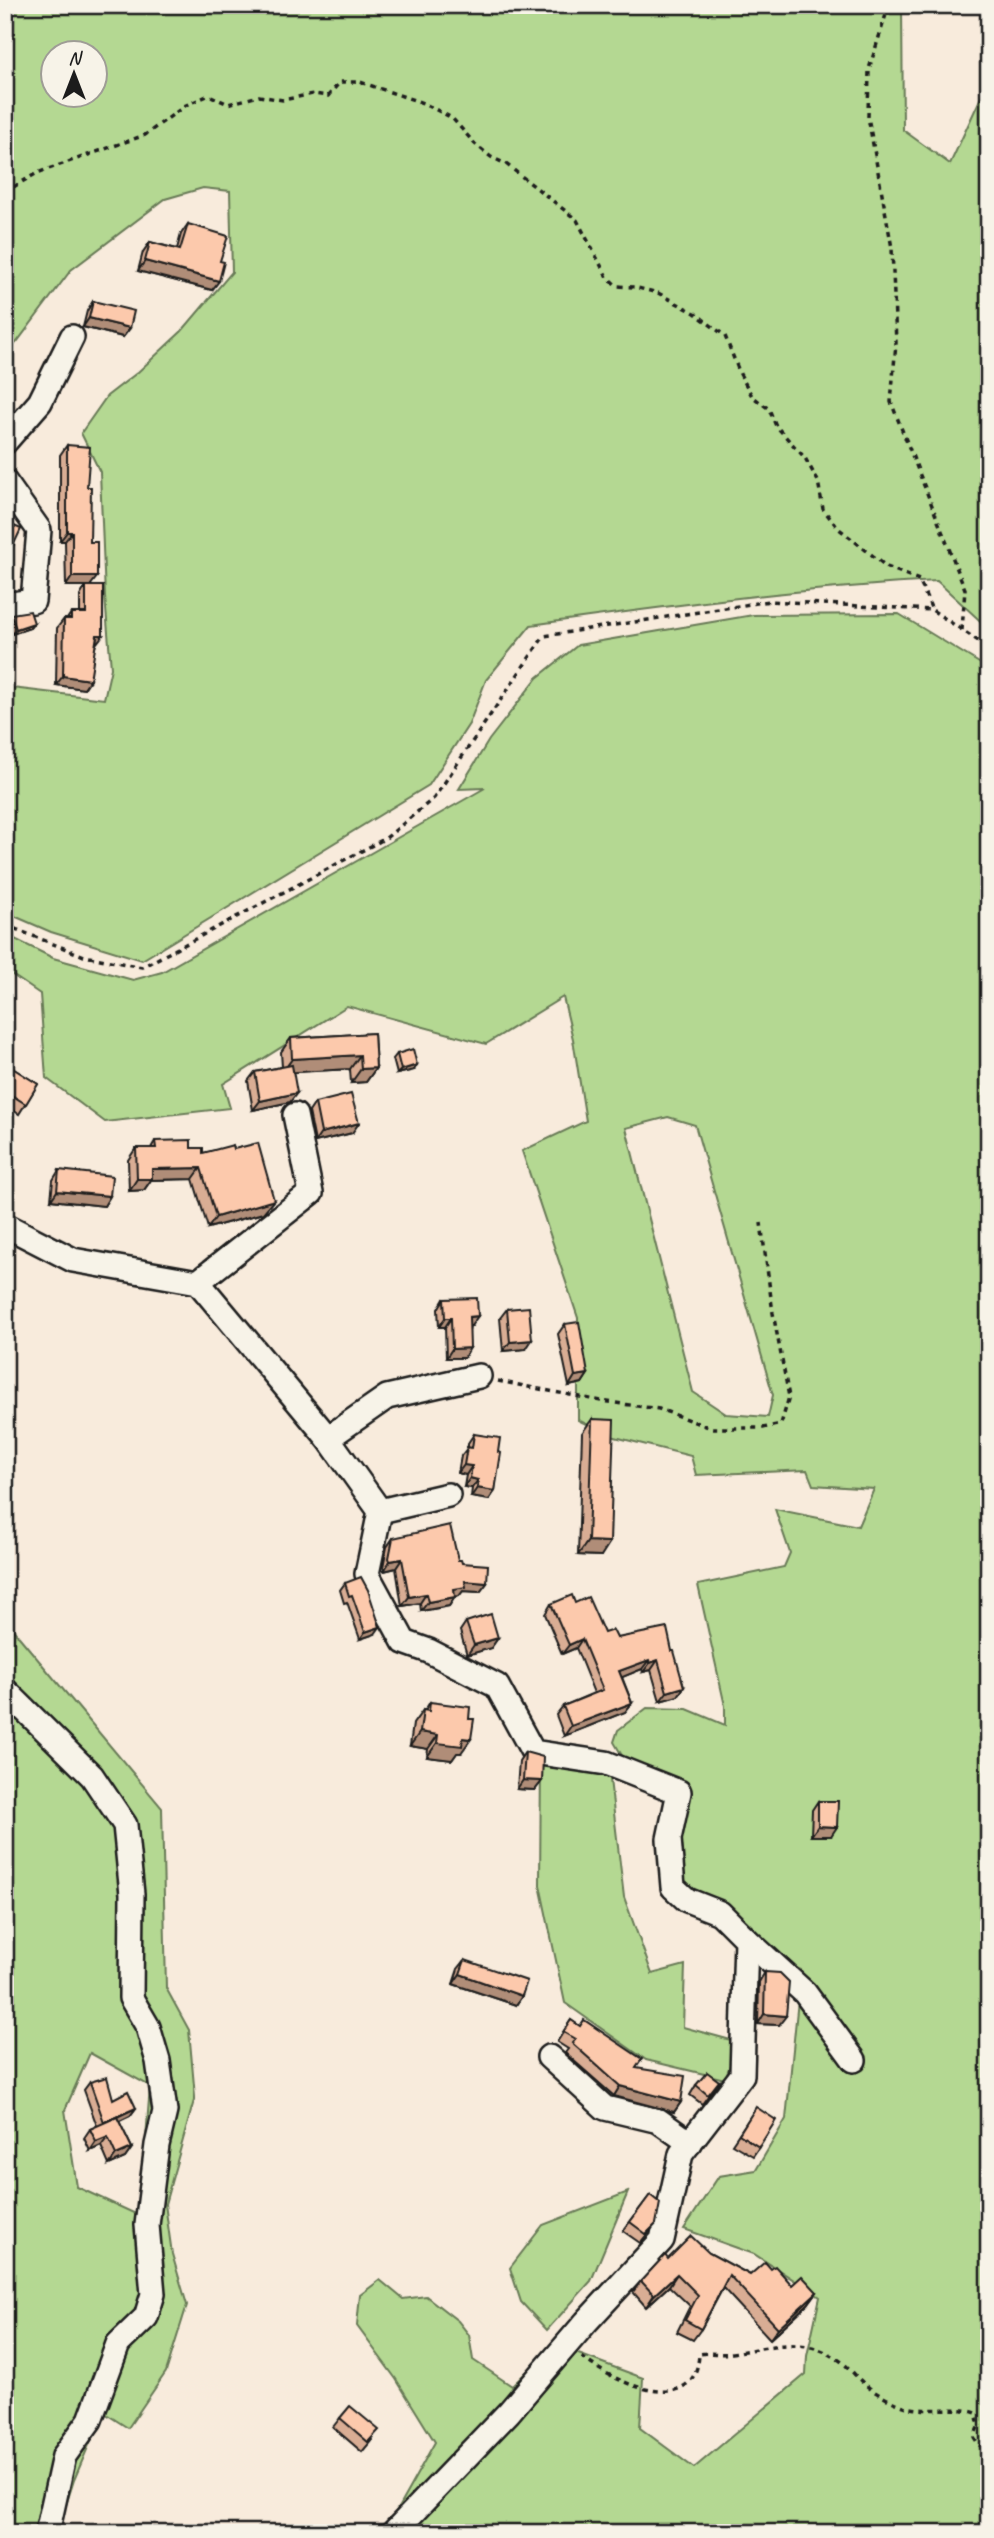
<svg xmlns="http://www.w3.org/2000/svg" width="994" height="2538" viewBox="0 0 994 2538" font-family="Caveat,sans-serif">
	<rect width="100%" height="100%" fill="#f8ebdc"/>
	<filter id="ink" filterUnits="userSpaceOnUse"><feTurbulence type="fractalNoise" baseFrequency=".0143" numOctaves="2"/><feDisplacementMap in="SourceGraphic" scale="14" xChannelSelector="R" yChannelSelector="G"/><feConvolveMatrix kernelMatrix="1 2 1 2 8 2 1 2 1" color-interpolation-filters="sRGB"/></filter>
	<g filter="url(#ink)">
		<g fill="#b4d892" stroke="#687a57" stroke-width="2" fill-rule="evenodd">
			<path d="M9,5H902L903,130L950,164L989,80V629L937,581C801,588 666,606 531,625L486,680L469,724L429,785L142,960L51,932L5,912V646L7,645L12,688L104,699L111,668L105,597L100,472L81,433L107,396L138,372L182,331L232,272L230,191L203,188L165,199L71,270L17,342L5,354V10ZM52,52H94V94H52Z"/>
			<path d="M899,614L989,669V2533H379L389,2524L435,2442L396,2379L357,2326L360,2295L380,2280L403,2299L426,2296L458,2321L469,2335L473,2360L512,2386L554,2345L643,2378L640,2428L694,2468L806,2374L807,2356L820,2297L754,2254L684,2229L719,2176L756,2170L786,2119L801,1970L774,1959L677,1878L679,1821L686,1783L624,1759L614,1742L618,1730L647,1708L687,1709L725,1725V1706L698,1585L784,1567L790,1553L775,1509L858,1526L874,1489L813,1485L807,1470L696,1475L691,1456L611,1436L578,1420V1318L522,1151L586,1121L573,1039L563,997L486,1044L347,1006L223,1084L230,1108L105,1122L46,1078L40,994L5,970V934L53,958L133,980L162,972L485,788L459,789L489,740L537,678L578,645L753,615ZM668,1117L695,1125L773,1395L768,1417L726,1414L693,1392L626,1128Z"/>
			<path d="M5,1620L162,1808L166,1988L189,2030L195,2097L165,2204L172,2254L187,2305L166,2372L128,2428L103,2412L74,2480L57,2533H5ZM90,2053L150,2086L140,2216L77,2187L65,2110Z"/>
			<polygon points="541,1759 609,1771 624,1897 652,1974 685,1965 683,2027 738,2042 725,2079 646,2060 565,2003 540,1885"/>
			<polygon points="628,2192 591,2281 547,2330 521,2302 510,2268 543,2225"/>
		</g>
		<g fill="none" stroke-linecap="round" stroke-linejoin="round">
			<g stroke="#1c1c1c" stroke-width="28">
				<g id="minor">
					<polyline points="5,442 40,402 72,337"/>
					<polyline points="5,482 39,530 33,601 5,605"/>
					<polyline points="5,1225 73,1260 198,1282 328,1438 380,1511 367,1574 404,1642 429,1651 497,1686 533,1752 606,1763 679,1792 669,1839 673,1887 687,1900 720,1913 746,1939 742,2075 681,2154 662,2240 586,2322 509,2412 393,2533"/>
					<polyline points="198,1282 311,1193 295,1115"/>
					<polyline points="328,1438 387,1397 479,1376"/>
					<polyline points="380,1511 448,1495"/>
					<polyline points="5,1690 92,1776 125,1825 132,1894 131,1998 148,2027 158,2061 165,2111 157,2145 147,2225 153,2294 146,2317 118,2344 90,2420 64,2456 47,2533"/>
					<polyline points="746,1939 805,1993 854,2060"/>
					<polyline points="549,2057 605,2108 659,2121 690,2143"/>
				</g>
			</g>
			<g stroke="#1c1c1c" stroke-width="3.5" stroke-dasharray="5 5" stroke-linecap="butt">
				<polyline points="889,5 869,69 868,117 892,248 896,343 891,402 965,589 962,630"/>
				<polyline points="5,192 37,173 145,135 186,105 209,95 228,104 259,96 283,100 313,94 328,96 340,82 360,82 423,103 452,118 475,144 491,157 506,164 577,220 607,277 617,286 634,287 658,293 695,313 725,336 740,374 752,396 769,409 776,426 805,458 818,481 823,509 838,528 887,567 919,580 932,610"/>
				<polyline points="5,925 84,956 142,967 386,838 434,798 544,636 770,601 932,610 989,648"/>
				<polyline points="498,1381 601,1401 659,1409 711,1428 763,1428 781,1424 789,1397 773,1313 761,1223"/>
				<path d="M582,2357C612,2382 696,2421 699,2354C710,2352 721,2355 732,2353C768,2348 802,2335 836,2358C846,2364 852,2372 860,2380C872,2392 891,2402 907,2407C930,2413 956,2405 976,2413L979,2425L974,2437L979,2445L989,2451"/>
			</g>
			<use href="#minor" stroke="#f7f3e8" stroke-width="23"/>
		</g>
		<g fill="#d9ad94" stroke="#1c1c1c" stroke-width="2">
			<polygon points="188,224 212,290 138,271 143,252 150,242 177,249 181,234"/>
			<polygon points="93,301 130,328 123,337 83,327 87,311"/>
			<polygon points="67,445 87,487 90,542 91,586 96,644 84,689 56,685 57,628 64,619 67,619 71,613 80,613 80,596 86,586 66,586 65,541 60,541 60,455"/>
			<polygon points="11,614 34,623 30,628 12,634 8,619"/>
			<polygon points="374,1033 376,1068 366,1082 351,1083 350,1069 293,1072 290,1102 253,1110 248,1081 255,1072 282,1067 281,1052 291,1038"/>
			<polygon points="5,1048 6,1064 38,1084 19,1114 5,1105"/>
			<polygon points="397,1054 414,1070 397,1074 393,1059"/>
			<polygon points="315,1103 352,1133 315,1142 309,1112"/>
			<polygon points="155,1141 191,1148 203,1153 234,1149 266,1211 263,1213 208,1228 193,1179 151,1180 144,1190 129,1191 128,1160 136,1148 151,1148"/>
			<polygon points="59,1170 110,1196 104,1206 51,1200 53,1180"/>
			<polygon points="444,1299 471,1326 470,1326 464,1358 446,1358 445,1327 439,1327 438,1309"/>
			<polygon points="507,1309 526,1349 503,1351 500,1318"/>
			<polygon points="565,1324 588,1374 582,1383 569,1386 558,1334"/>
			<polygon points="592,1419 601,1556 578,1555 582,1433"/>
			<polygon points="474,1434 498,1452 495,1491 489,1500 471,1497 472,1488 464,1487 466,1475 458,1473 461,1456 468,1447 468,1443"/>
			<polygon points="393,1538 458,1560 487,1583 480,1592 463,1591 459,1596 455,1597 449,1606 421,1611 420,1603 402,1606 396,1568 384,1571 383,1567 387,1547"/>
			<polygon points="345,1583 375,1634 360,1639 347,1602 344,1603 340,1590"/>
			<polygon points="575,1603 604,1633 617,1638 672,1651 684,1687 678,1696 660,1701 651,1670 643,1672 642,1669 622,1677 632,1703 625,1712 564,1736 556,1715 563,1706 594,1693 576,1648 562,1654 545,1614 551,1604"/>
			<polygon points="466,1622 498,1638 491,1648 467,1655 460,1631"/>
			<polygon points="430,1702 461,1753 457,1753 452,1760 427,1757 428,1749 410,1746 413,1724 423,1710 425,1710"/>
			<polygon points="525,1752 542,1781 535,1790 517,1789 519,1761"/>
			<polygon points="818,1801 831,1836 811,1836 812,1810"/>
			<polygon points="465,1960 522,1996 516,2005 453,1984 458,1969"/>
			<polygon points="765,1972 779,2025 758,2024 759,1982"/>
			<polygon points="571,2020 681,2102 674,2112 614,2096 565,2053 568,2049 557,2042"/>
			<polygon points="719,2081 702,2104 690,2095 696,2085"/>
			<polygon points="90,2082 113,2099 136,2108 130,2116 119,2121 132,2148 125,2158 109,2165 101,2146 90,2151 84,2138 90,2129 97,2126 84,2090"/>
			<polygon points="750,2117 759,2147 753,2156 732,2144"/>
			<polygon points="650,2195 656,2224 640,2243 623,2231"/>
			<polygon points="709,2253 750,2275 771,2269 792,2285 817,2292 808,2304 770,2339 723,2288 701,2329 693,2340 677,2332 690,2306 669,2286 646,2307 633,2292 641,2281 668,2259"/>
			<polygon points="340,2418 372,2440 362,2452 333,2427"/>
		</g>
		<g fill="#b08d78" stroke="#1c1c1c" stroke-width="2">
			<polygon points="145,261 219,281 212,290 138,271"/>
			<polygon points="89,318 130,328 123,337 83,327"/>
			<polygon points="67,532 72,532 65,541 60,541"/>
			<polygon points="72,577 97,577 90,586 66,586"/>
			<polygon points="34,623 30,628 12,634 16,629"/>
			<polygon points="97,635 103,635 96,644"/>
			<polygon points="63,676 90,680 84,689 56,685"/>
			<polygon points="360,1055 350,1069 282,1073 292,1059"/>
			<polygon points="417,1065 414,1070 397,1074 401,1070"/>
			<polygon points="376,1068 366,1082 351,1083 361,1069"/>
			<polygon points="297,1093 290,1102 253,1110 260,1101"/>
			<polygon points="359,1123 352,1133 315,1142 321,1133"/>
			<polygon points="201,1168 193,1179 151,1180 144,1190 129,1191 137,1179 152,1169"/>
			<polygon points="57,1191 110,1196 104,1206 51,1200"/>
			<polygon points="274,1200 263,1213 208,1228 216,1217"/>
			<polygon points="478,1316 471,1326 463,1326 469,1317"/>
			<polygon points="445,1318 451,1318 445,1327 439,1327"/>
			<polygon points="532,1340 526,1349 503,1351 510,1342"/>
			<polygon points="470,1348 464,1358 446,1358 452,1349"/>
			<polygon points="588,1374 582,1383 569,1386 575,1376"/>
			<polygon points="464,1465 472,1466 466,1475 458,1473"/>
			<polygon points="470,1478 478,1480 472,1488 464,1487"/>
			<polygon points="477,1488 495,1491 489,1500 471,1497"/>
			<polygon points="588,1541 610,1542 601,1556 578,1555"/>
			<polygon points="402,1559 396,1568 384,1571 390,1561"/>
			<polygon points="465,1581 487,1583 480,1592 463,1591 459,1596 447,1598 454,1589"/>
			<polygon points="426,1594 420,1603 402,1606 409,1597"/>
			<polygon points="455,1597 449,1606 421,1611 428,1602"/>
			<polygon points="380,1627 375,1634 360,1639 365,1632"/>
			<polygon points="498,1638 491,1648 467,1655 474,1645"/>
			<polygon points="582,1639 576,1648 562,1654 569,1645"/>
			<polygon points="649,1660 642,1669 613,1681 619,1671"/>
			<polygon points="658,1660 651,1670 643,1672 650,1663"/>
			<polygon points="684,1687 678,1696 660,1701 667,1692"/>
			<polygon points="632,1703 625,1712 564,1736 571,1726"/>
			<polygon points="420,1732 438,1735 428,1749 410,1746"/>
			<polygon points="463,1738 471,1739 461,1753 457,1753 452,1760 427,1757 437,1743"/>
			<polygon points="523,1780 542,1781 535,1790 517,1789"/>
			<polygon points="818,1826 837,1827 831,1836 811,1836"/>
			<polygon points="460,1974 522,1996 516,2005 453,1984"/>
			<polygon points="764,2014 786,2016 779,2025 758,2024"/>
			<polygon points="620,2086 681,2102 674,2112 614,2096"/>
			<polygon points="136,2108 130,2116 99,2131 104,2123"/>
			<polygon points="108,2137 101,2146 90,2151 96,2142"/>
			<polygon points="132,2148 125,2158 109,2165 116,2155"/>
			<polygon points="677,2274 669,2286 646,2307 654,2295"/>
			<polygon points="817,2292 808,2304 770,2339 778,2328"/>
		</g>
		<g fill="#fcc9ac" stroke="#1c1c1c" stroke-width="2">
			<polygon points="188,224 228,236 220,261 224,262 219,281 145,261 150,242 180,250"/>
			<polygon points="93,301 134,311 130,328 89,318"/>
			<polygon points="67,445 90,447 87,487 91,487 90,542 97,542 97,577 72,577 72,532 67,532"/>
			<polygon points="5,522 21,529 5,563"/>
			<polygon points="86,586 103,586 103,635 97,635 90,680 63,676 64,619 71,619 71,613 86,613"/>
			<polygon points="30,611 34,623 16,629 11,614"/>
			<polygon points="374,1033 376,1068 361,1069 360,1055 292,1059 291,1038"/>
			<polygon points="5,1048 13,1053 6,1064 38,1084 26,1104 5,1091"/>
			<polygon points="413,1049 417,1065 401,1070 397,1054"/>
			<polygon points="292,1065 297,1093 260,1101 255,1072"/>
			<polygon points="351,1094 359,1123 321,1133 315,1103"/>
			<polygon points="191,1140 191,1148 203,1148 203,1153 233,1145 234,1149 258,1143 274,1200 271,1201 216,1217 201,1168 152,1169 152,1179 137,1179 136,1148 156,1148 155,1141"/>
			<polygon points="59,1170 112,1176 110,1196 57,1191"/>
			<polygon points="477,1298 478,1316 469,1317 470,1348 452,1349 451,1318 445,1318 444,1299"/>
			<polygon points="529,1307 532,1340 510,1342 507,1309"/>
			<polygon points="579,1322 588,1374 575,1376 565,1324"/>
			<polygon points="592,1419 614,1420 610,1542 588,1541"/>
			<polygon points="474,1434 500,1438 498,1452 501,1453 495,1491 477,1488 478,1480 470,1478 472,1466 464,1465 467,1447 472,1448"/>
			<polygon points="450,1525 458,1560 461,1560 462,1563 488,1565 487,1583 465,1581 466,1587 454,1589 455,1597 428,1602 426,1594 409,1597 402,1559 390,1561 389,1558 393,1538"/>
			<polygon points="361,1577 368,1590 380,1627 365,1632 352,1595 349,1596 345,1583"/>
			<polygon points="572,1595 575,1603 588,1597 604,1633 613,1630 617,1638 667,1628 672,1651 674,1651 684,1687 667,1692 658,1660 650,1663 649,1660 619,1671 632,1703 571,1726 563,1706 603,1690 582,1639 569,1645 551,1604"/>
			<polygon points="491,1614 498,1638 474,1645 466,1622"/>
			<polygon points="430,1702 470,1707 469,1719 474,1719 471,1739 463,1738 462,1746 437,1743 438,1735 420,1732 423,1710 429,1711"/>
			<polygon points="525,1752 543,1757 542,1781 523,1780"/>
			<polygon points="818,1801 838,1801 837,1827 818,1826"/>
			<polygon points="465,1960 527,1981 522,1996 460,1974"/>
			<polygon points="765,1972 780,1973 789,1982 786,2016 764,2014"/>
			<polygon points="571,2020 580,2026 584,2020 642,2059 636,2068 685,2076 681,2102 620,2086 572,2043 575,2039 563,2032"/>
			<polygon points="707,2072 719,2081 708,2095 696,2085"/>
			<polygon points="107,2077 113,2099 128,2091 136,2108 104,2122 90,2082"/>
			<polygon points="756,2107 776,2120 759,2147 739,2134"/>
			<polygon points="117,2117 132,2148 116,2155 108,2137 96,2142 90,2129"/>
			<polygon points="650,2195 660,2203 656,2224 646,2234 630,2222"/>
			<polygon points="691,2236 709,2253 750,2275 765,2262 771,2269 775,2266 792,2285 802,2276 817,2292 778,2328 729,2275 701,2329 685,2320 698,2295 677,2274 654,2295 641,2281 665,2255 668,2259"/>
			<polygon points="350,2406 379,2430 368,2442 340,2418"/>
		</g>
	</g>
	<rect width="994" height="2538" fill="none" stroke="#f7f3e8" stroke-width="28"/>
	<rect x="14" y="14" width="966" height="2510" fill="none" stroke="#1c1c1c" stroke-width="2.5" filter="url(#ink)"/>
	<g transform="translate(74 74)"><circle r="33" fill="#f7f3e8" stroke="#9f9d96" stroke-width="2"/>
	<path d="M0-5L12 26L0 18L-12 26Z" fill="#1c1c1c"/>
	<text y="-10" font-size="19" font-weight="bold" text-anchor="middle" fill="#1c1c1c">N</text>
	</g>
</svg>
